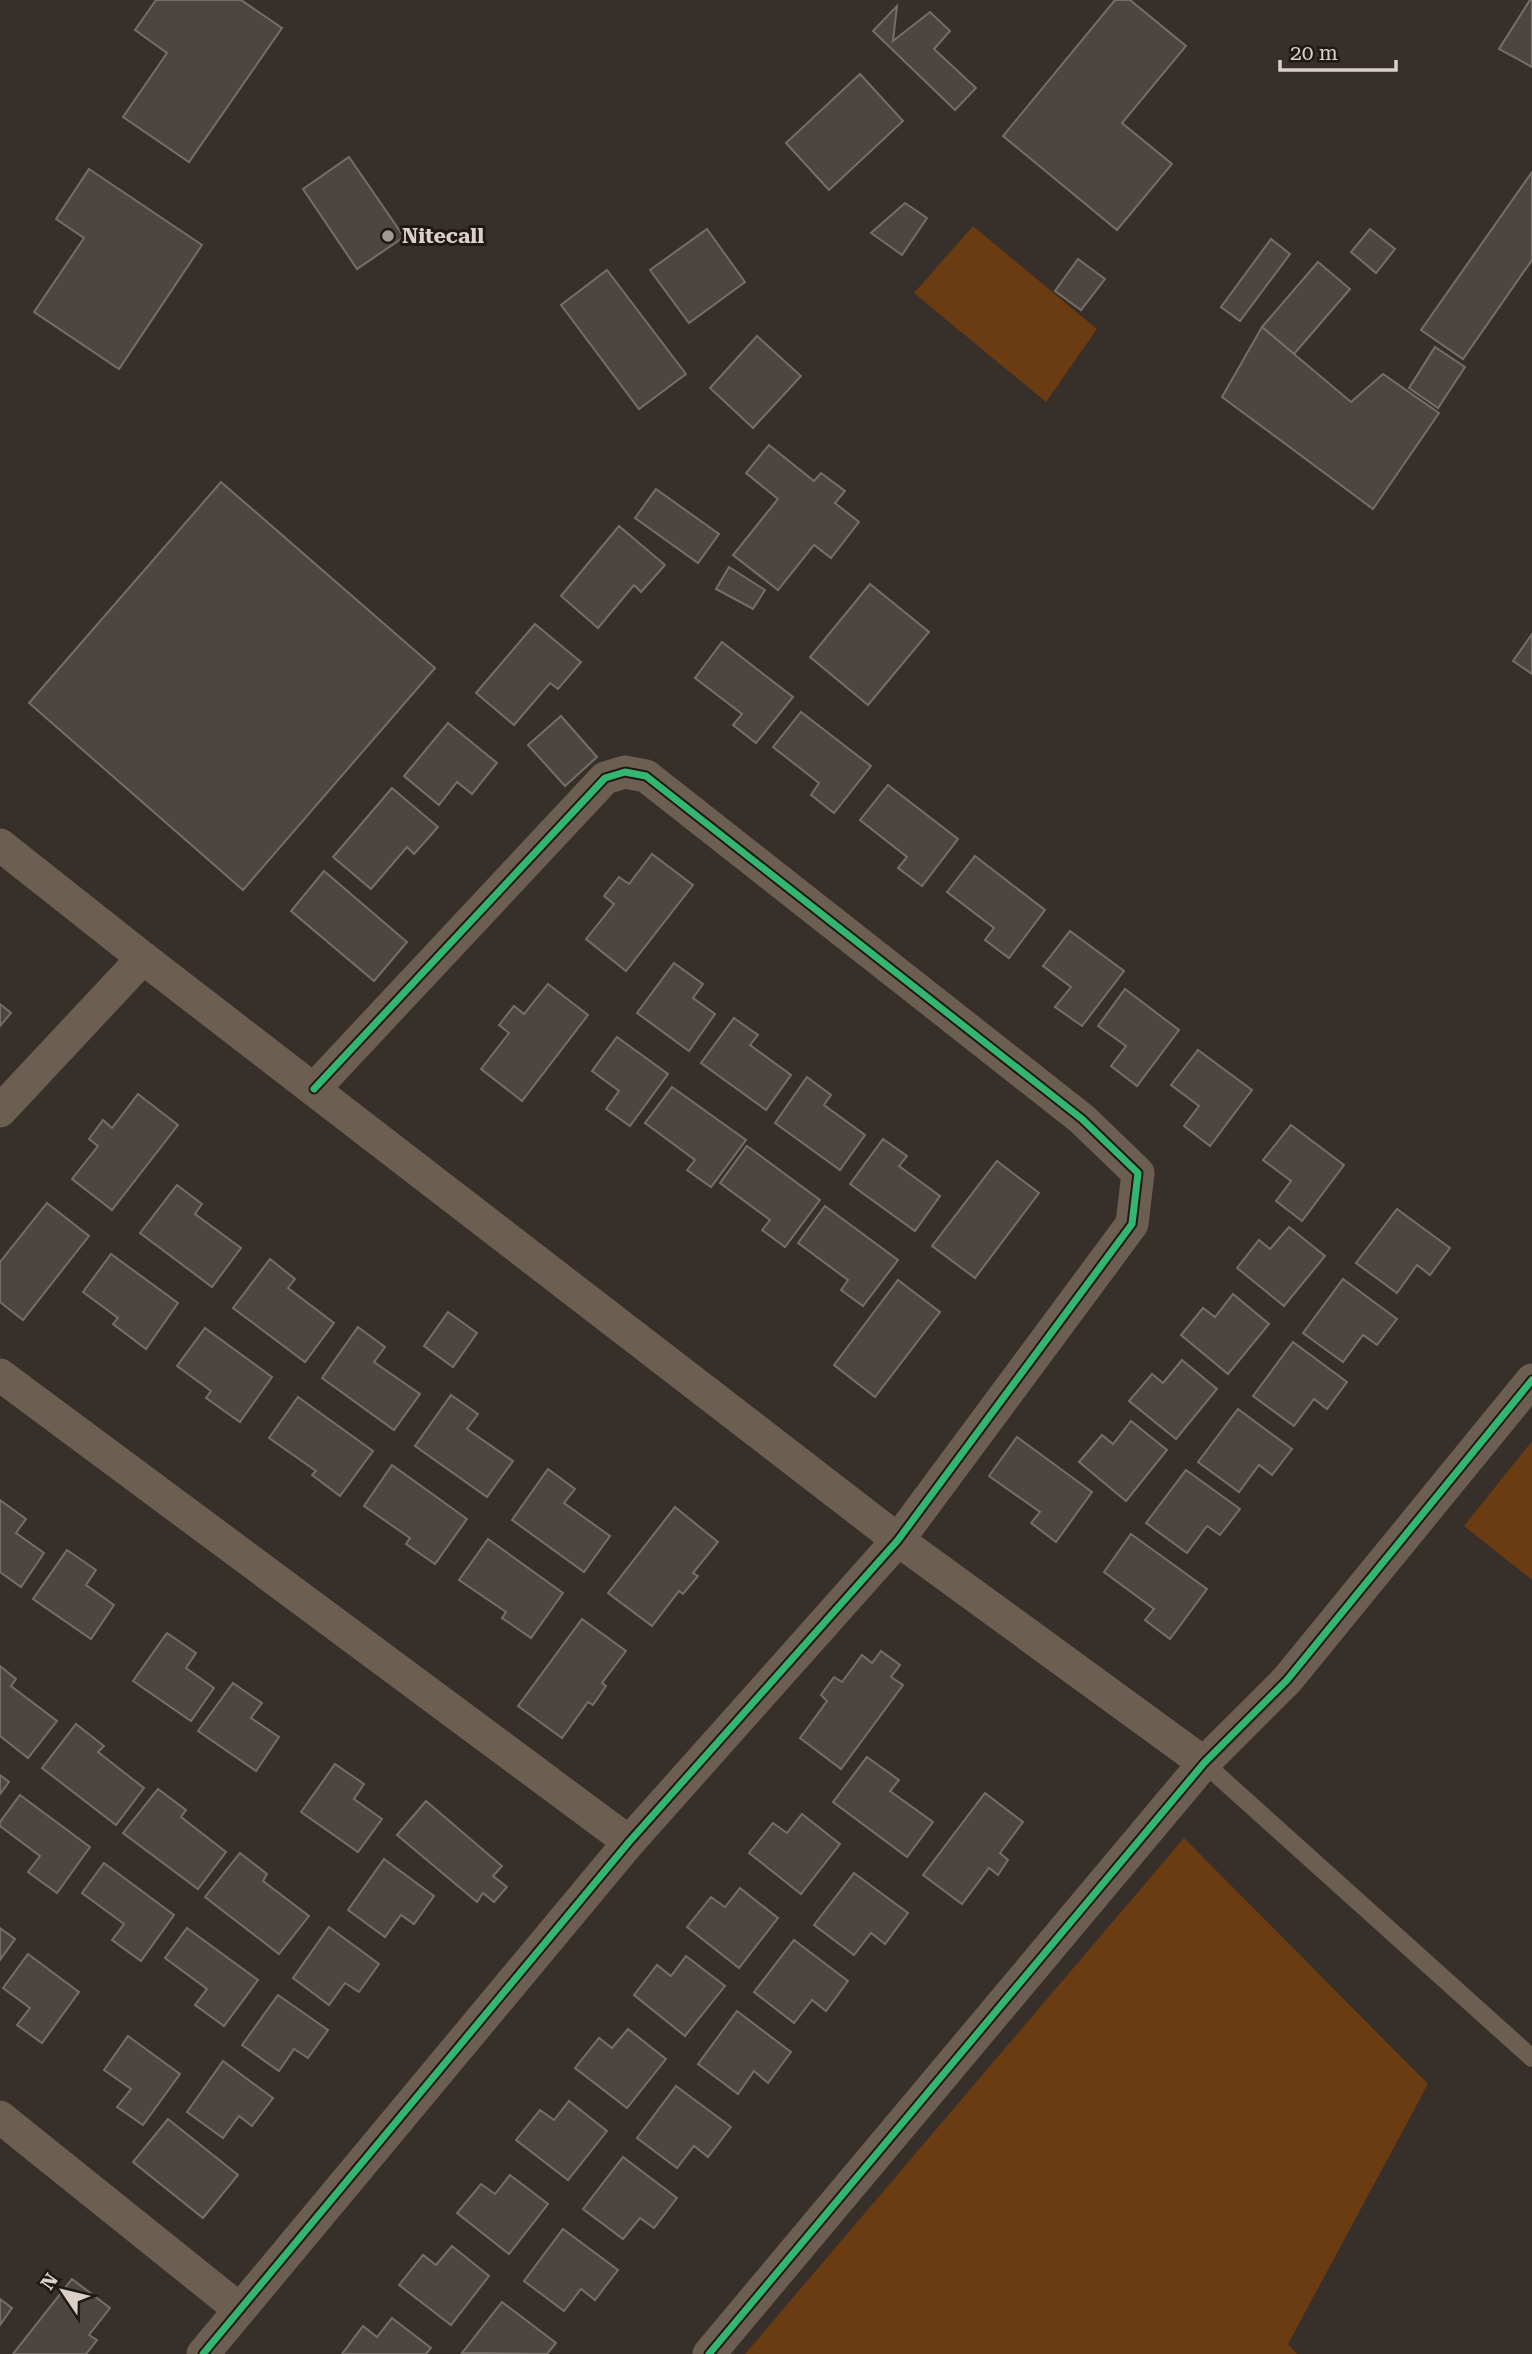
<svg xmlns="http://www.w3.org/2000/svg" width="1532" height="2354" viewBox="0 0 1532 2354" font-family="'Roboto Serif',serif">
	<rect width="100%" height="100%" fill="#372f29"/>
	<g fill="#6b3b11">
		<polygon points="973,226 1097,329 1046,402 914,293"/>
		<polygon points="1532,1441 1532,1580 1464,1526"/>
		<polygon points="1184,1838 1428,2084 1288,2344 1297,2354 745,2354"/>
	</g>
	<g fill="#4c4640" stroke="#756e68" stroke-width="2">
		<polygon points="156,0 241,0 282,28 189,162 123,117 167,53 135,30"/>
		<polygon points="1115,0 1130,0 1186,46 1122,123 1172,164 1117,230 1003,136"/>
		<polygon points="1530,0 1532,0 1532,67 1499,49"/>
		<polygon points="897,6 893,41 930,12 950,31 934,49 976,88 955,110 873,31"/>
		<polygon points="860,74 903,121 829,190 786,143"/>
		<polygon points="349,157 404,237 357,269 303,189"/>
		<polygon points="89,169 202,245 119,369 34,312 84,238 56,219"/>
		<polygon points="1532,172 1532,260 1463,359 1421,330"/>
		<polygon points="905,203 927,218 902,255 871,233"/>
		<polygon points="707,229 745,282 689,323 650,270"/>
		<polygon points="1370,229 1395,249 1376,273 1351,252"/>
		<polygon points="1271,239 1290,254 1240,321 1221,307"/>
		<polygon points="1078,259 1105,279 1081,310 1055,291"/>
		<polygon points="1318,262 1350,289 1294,354 1262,327"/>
		<polygon points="607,270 686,374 639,409 561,305"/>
		<polygon points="1262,327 1351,402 1383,374 1439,413 1373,509 1222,397"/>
		<polygon points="757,336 801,376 753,428 710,388"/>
		<polygon points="1435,347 1465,367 1438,408 1409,388"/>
		<polygon points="769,445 814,481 821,473 845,491 835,503 859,522 831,558 814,545 778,590 733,555 778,499 746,473"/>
		<polygon points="221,482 435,668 243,890 29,703"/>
		<polygon points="656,489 719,534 698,563 635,518"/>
		<polygon points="619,526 665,565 641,592 634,585 598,628 561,596"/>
		<polygon points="729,567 765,590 753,609 716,589"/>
		<polygon points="870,584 929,632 868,705 810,657"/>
		<polygon points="535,624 581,662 558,689 550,683 514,725 476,693"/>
		<polygon points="1532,634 1532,674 1513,661"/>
		<polygon points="722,642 793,697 756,743 733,725 742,714 695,678"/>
		<polygon points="801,712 871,766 834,813 811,795 819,783 773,747"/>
		<polygon points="561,716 597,757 565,786 528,745"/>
		<polygon points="448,723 497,763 472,794 457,782 439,805 404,776"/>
		<polygon points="888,785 958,839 922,886 898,868 907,857 860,820"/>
		<polygon points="392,788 438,827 414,854 407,847 371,889 333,857"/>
		<polygon points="652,854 693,885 626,971 586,939 614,904 604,896 619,877 629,884"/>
		<polygon points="975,856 1045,910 1009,958 985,940 994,928 947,892"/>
		<polygon points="324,871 407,942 374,981 291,911"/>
		<polygon points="1070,931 1124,971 1082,1026 1055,1007 1071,987 1043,966"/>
		<polygon points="674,963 703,984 693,998 715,1014 689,1051 637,1013"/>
		<polygon points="548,984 588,1015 522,1101 481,1069 509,1033 499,1025 514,1006 524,1014"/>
		<polygon points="1125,989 1179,1030 1137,1086 1111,1066 1126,1046 1098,1026"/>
		<polygon points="0,1004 11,1013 0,1026"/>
		<polygon points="734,1018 758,1035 750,1045 791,1075 766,1110 701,1063"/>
		<polygon points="617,1037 668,1074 630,1126 606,1109 619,1091 592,1071"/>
		<polygon points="1198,1050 1252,1090 1210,1146 1184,1126 1199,1106 1171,1085"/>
		<polygon points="807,1077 831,1095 824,1105 865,1135 840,1170 775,1123"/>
		<polygon points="672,1087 746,1140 711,1187 687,1170 695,1160 645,1123"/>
		<polygon points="138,1094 178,1125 112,1210 72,1179 98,1146 89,1139 103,1120 112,1128"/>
		<polygon points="1291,1125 1344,1165 1302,1221 1276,1201 1291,1181 1263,1160"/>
		<polygon points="883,1139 907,1156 899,1166 940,1196 915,1231 850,1184"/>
		<polygon points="747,1146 820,1200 785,1247 762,1230 770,1220 720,1183"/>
		<polygon points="997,1161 1039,1193 975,1278 932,1246"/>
		<polygon points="177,1185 202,1204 195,1214 241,1248 212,1287 140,1233"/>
		<polygon points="47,1203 89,1236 23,1320 0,1302 0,1262"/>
		<polygon points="825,1206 898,1260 863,1306 841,1290 848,1280 798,1243"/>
		<polygon points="1397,1209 1450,1248 1430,1275 1417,1265 1397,1293 1356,1263"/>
		<polygon points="1289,1227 1325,1256 1284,1306 1237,1268 1259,1240 1270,1249"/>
		<polygon points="111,1254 178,1303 146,1349 113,1324 118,1318 83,1292"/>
		<polygon points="270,1259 295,1279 288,1288 334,1323 305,1362 233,1308"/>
		<polygon points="1343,1279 1397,1319 1377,1345 1363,1335 1343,1362 1303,1333"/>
		<polygon points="898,1280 940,1312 875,1397 834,1365"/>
		<polygon points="1233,1294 1269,1324 1228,1374 1181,1335 1203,1308 1215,1317"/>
		<polygon points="448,1312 477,1333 453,1367 424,1346"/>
		<polygon points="358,1327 385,1347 374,1362 420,1394 394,1430 322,1378"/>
		<polygon points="205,1328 272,1377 240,1422 206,1398 211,1391 177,1366"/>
		<polygon points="1293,1342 1347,1382 1327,1409 1314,1399 1294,1426 1253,1396"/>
		<polygon points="1182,1360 1217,1389 1176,1439 1129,1401 1152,1374 1163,1383"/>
		<polygon points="451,1395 478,1414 467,1429 513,1461 487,1497 415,1446"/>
		<polygon points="298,1397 373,1451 340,1496 312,1475 316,1471 269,1438"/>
		<polygon points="1238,1409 1292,1449 1272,1475 1259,1465 1239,1492 1198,1462"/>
		<polygon points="1131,1421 1167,1450 1126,1501 1079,1462 1102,1435 1113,1444"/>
		<polygon points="1017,1437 1092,1492 1056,1542 1031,1523 1040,1512 989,1476"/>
		<polygon points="392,1465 467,1519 435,1564 406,1544 410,1538 364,1506"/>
		<polygon points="548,1469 575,1489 564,1503 610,1536 584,1572 512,1520"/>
		<polygon points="1186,1470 1240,1509 1220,1535 1207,1526 1187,1553 1146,1523"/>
		<polygon points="0,1500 26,1519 16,1533 44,1553 21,1587 0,1572"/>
		<polygon points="675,1507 718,1542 693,1573 698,1576 683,1594 679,1591 652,1626 608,1593"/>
		<polygon points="1131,1534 1207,1589 1170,1639 1145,1620 1154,1609 1104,1572"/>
		<polygon points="488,1539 563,1593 531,1638 502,1618 506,1612 459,1580"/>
		<polygon points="67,1550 96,1570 86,1585 114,1605 91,1639 33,1599"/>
		<polygon points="582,1619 626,1651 602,1683 606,1686 593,1705 588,1702 562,1738 518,1706"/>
		<polygon points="167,1633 196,1653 186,1668 214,1688 191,1721 133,1681"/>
		<polygon points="881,1651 900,1665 891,1677 903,1685 841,1769 800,1738 827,1701 821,1695 834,1677 842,1682 862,1655 872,1663"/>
		<polygon points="0,1666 16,1679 11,1686 57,1721 28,1758 0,1736"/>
		<polygon points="233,1683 262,1703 251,1718 279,1737 256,1771 198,1731"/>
		<polygon points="76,1724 104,1746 98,1752 144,1788 116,1825 42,1768"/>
		<polygon points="867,1757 899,1780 890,1791 933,1822 907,1857 833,1802"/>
		<polygon points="335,1764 364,1784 354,1799 382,1819 358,1852 301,1812"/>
		<polygon points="0,1775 9,1782 0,1794"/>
		<polygon points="158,1789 186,1810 181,1817 226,1852 198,1889 123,1833"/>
		<polygon points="985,1793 1023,1822 1000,1853 1008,1860 998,1875 989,1868 962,1904 923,1875"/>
		<polygon points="20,1795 90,1847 57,1893 28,1872 40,1856 0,1826 0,1822"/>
		<polygon points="426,1801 502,1866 493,1876 507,1887 494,1902 483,1893 477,1902 397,1835"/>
		<polygon points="802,1814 840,1844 801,1894 749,1853 773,1823 787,1833"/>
		<polygon points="240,1853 267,1874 263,1881 309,1916 279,1954 205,1897"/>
		<polygon points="384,1859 434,1896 414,1924 401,1915 385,1937 348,1910"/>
		<polygon points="104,1863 174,1915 141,1961 112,1940 124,1924 82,1893"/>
		<polygon points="854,1873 908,1913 885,1944 871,1933 854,1955 814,1925"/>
		<polygon points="740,1888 778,1918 739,1968 687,1927 711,1897 725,1907"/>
		<polygon points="329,1927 379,1964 359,1992 345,1983 329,2005 293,1978"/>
		<polygon points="0,1928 15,1939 0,1960"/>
		<polygon points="187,1928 258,1980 224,2026 195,2005 207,1989 165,1958"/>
		<polygon points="794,1940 848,1981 826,2011 812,2000 794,2023 754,1992"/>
		<polygon points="28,1954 79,1992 42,2043 17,2025 30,2008 3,1988"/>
		<polygon points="686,1956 725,1986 685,2036 634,1995 657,1965 671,1976"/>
		<polygon points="278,1995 328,2030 308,2058 294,2049 279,2071 242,2045"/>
		<polygon points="737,2011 791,2052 768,2083 754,2071 738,2094 698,2064"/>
		<polygon points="628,2029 666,2059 627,2108 575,2068 599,2038 612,2048"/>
		<polygon points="128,2036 180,2074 143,2125 117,2107 131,2089 104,2070"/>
		<polygon points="223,2061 273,2098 252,2126 239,2116 223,2138 187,2112"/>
		<polygon points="676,2086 731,2127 708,2157 694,2146 677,2168 637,2138"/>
		<polygon points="569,2101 607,2131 568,2180 516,2140 540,2110 554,2120"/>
		<polygon points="168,2119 238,2175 203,2218 133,2162"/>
		<polygon points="623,2157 677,2198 654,2228 640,2218 623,2239 583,2209"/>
		<polygon points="510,2175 548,2204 509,2254 457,2213 481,2184 495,2194"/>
		<polygon points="563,2229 618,2270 595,2300 581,2289 564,2311 524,2281"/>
		<polygon points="452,2246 489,2276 451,2325 399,2285 423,2255 436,2265"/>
		<polygon points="72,2279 110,2308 89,2335 97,2340 86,2354 13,2354"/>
		<polygon points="0,2299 12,2308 0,2325"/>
		<polygon points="502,2302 556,2343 547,2354 462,2353"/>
		<polygon points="392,2318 431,2348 426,2354 342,2354 363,2326 377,2337"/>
	</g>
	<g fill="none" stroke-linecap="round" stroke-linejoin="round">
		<polyline stroke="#6d5e52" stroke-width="18" points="1204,1763 1532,2058"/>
		<g stroke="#6d5e52" stroke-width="33">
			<polyline points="0,845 143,958 898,1540 1204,1763"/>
			<polyline points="0,1111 143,958"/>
			<polyline points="0,1375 629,1842"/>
			<polyline points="0,2117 239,2309"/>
			<polyline points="203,2354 629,1842 898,1540 1132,1224 1138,1173 1082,1119 646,776 625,772 605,778 314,1089"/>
			<polyline points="709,2354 1204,1763 1287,1680 1532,1380"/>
		</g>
		<g stroke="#1f1813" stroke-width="11">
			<g id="cycleway">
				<polyline points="203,2354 629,1842 898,1540 1132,1224 1138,1173 1082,1119 646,776 625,772 605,778 314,1089"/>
				<polyline points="709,2354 1204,1763 1287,1680 1532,1380"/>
			</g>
		</g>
		<use href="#cycleway" stroke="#33b770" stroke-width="7"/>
	</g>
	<circle fill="#a19891" stroke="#1f1813" stroke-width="2.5" cx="388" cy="236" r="7"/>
	<g text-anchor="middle" stroke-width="6" stroke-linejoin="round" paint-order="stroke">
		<g font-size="21" font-weight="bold" fill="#dad0c9" stroke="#1f1813" text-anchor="start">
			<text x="402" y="243">Nitecall</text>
		</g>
	</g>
	<g transform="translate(63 2291) rotate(305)" stroke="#1f1813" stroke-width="5" paint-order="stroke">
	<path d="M0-5L12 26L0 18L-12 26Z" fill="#dad0c9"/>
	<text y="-10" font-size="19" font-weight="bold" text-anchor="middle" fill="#dad0c9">N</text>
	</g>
	<path d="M1280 60v10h116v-10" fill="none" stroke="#dad0c9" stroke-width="3.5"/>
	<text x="1290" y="60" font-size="21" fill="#dad0c9" stroke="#1f1813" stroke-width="5" paint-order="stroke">20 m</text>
</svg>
